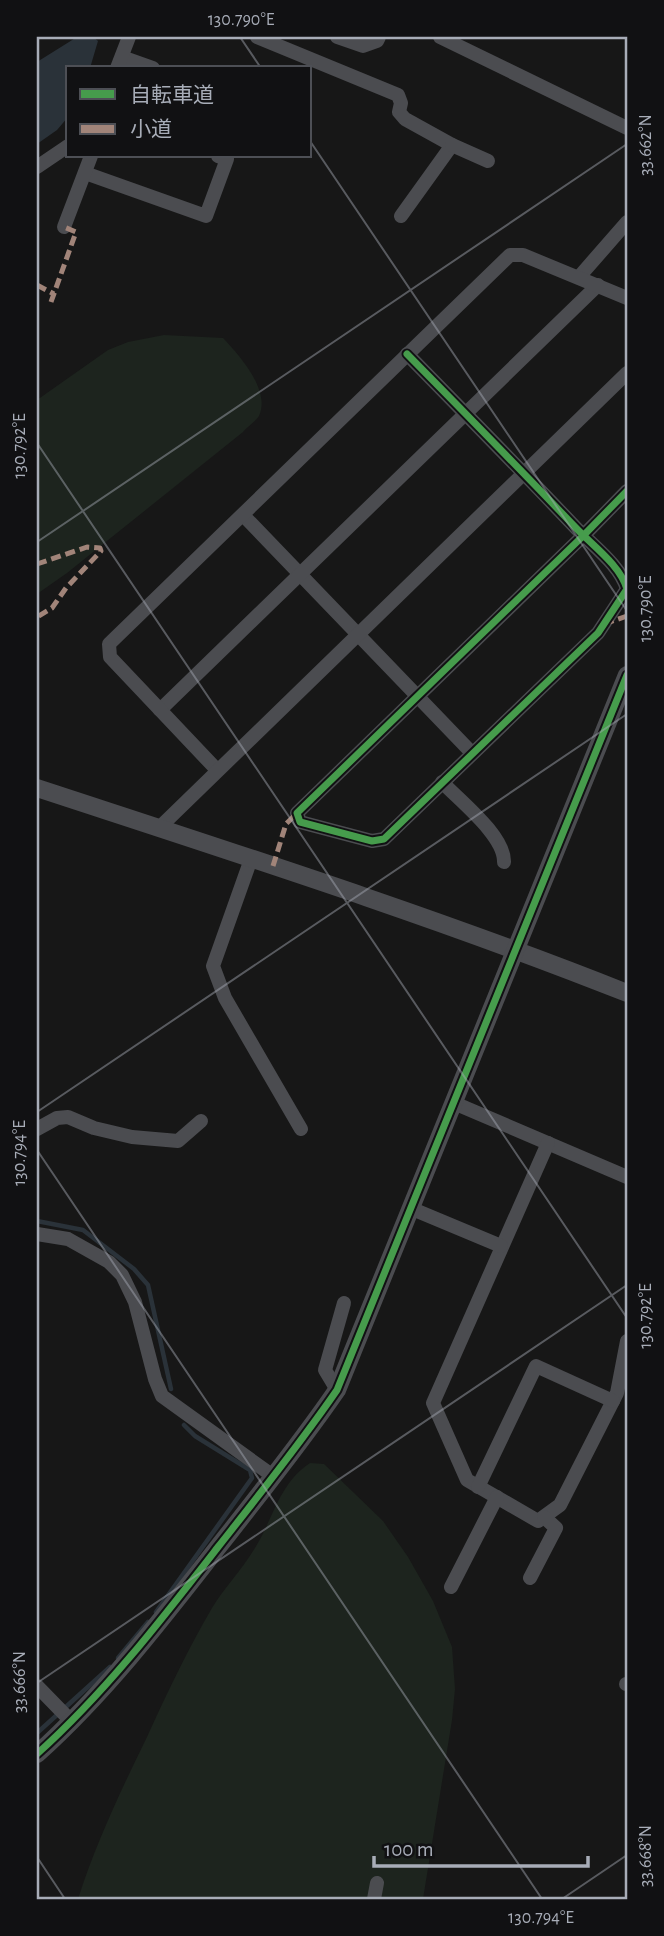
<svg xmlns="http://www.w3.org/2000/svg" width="664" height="1936" viewBox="0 0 664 1936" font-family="'Alegreya Sans','Noto Sans JP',sans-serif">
	<rect width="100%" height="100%" fill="#171717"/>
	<g fill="#1d241e">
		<path d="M164,335L223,338C239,355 271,390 259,416C256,421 247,427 243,432L67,573L37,594V400L108,350L128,342Z"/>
		<path d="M310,1463L324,1464L383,1521L408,1557L433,1601L452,1647L455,1689L452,1720L423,1899H78C96,1843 121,1790 147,1737C167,1693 188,1649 212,1608C224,1588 241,1571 253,1551C273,1521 278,1484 310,1463Z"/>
	</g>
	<polygon fill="#2a3239" points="77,37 93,37 98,41 90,68 68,68 68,117 57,130 37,144 37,62"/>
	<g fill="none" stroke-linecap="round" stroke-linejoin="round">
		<g stroke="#2a3239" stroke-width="4.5">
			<polyline points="37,1221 83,1230 134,1269 148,1285 171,1389"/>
			<polyline points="156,1612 252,1478 250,1470 195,1436 184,1425"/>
			<polyline points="118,1658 148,1622"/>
			<polyline points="37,1733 110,1667"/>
		</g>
		<g stroke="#4b4c50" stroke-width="14">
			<polyline points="257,37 398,95 401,103 399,112 405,119 452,145 401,216"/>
			<polyline points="337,37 363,46 377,41 379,37"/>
			<polyline points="440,37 627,128"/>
			<polyline points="122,57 153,68"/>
			<polyline points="117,68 129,37"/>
			<polyline points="452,145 488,161"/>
			<polyline points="37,167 68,146"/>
			<polyline points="85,173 206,216 227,159 218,156"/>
			<polyline points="64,227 91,156"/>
			<polyline points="579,277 627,222"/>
			<path d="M407,354C464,412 520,469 576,528C593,546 620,565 627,589L598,633L384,839L372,841L300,822L297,813L583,536L627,491"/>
			<polyline points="243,515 472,753"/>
			<polyline points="160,710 598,285"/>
			<polyline points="217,770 110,657 109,644 510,255 523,255 627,298"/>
			<path d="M442,782C460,801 505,836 504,862"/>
			<polyline points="159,828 627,373"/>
			<polyline points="251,859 213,966 225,998 301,1129"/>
			<polyline points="454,1103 627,1177"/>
			<polyline points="37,1129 57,1118 68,1117 94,1128 132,1137 178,1141 201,1121"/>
			<polyline points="548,1143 433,1403 467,1480 538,1521 560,1505 617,1393 627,1341"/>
			<polyline points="410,1208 501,1246"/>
			<polyline points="37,1234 68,1239 109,1262 122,1275 135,1302 155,1379 162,1396 273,1476"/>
			<polyline points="337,1390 325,1370 344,1303"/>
			<polyline points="478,1487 536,1366 613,1401"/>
			<polyline points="530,1578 556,1528 544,1517"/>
			<polyline points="451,1587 497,1497"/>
			<polyline points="626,1684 627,1684"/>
			<polyline points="37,1686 72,1722"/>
			<polyline points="374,1899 377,1883"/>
		</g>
		<g stroke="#4b4c50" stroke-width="18">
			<path d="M37,788C235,853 433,916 627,993"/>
			<path d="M37,1754C105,1693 162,1619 218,1547C259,1495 300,1444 337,1390L627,675"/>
		</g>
		<g stroke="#a18479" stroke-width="5" stroke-dasharray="10 5" stroke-linecap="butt">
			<polyline points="37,285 54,294"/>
			<polyline points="51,302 76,232 64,227"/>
			<polyline points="37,564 87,547 100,548 101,551 66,588 52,608 37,617"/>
			<polyline points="604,624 627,616"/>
			<polyline points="273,866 286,824 297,813"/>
		</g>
		<g stroke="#111113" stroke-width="11">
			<g id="cycleway">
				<path d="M407,354C464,412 520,469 576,528C593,546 620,565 627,589L598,633L384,839L372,841L300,822L297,813L583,536L627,491"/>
				<path d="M37,1754C105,1693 162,1619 218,1547C259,1495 300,1444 337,1390L627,675"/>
			</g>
		</g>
		<use href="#cycleway" stroke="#469c4c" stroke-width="7"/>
	</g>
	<path fill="none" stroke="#a8adb8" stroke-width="2" stroke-opacity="0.45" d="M240,37L261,68M310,141L627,611M37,443L627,1318M37,542L627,144M37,1112L627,714M37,1150L542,1899M37,1683L627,1285M37,1857L65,1899M562,1899L627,1855"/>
	<rect width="664" height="1936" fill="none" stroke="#111113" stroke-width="77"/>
	<rect x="66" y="66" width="245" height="91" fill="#111113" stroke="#4d4f55" stroke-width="2"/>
	<rect x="80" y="89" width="35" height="10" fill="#469c4c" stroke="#4d4f55" stroke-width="2"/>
	<text x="130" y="102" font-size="21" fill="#a8adb8">自転車道</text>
	<rect x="80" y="124" width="35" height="10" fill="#a18479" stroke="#4d4f55" stroke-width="2"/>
	<text x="130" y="136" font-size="21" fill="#a8adb8">小道</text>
	<path d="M374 1856v10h214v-10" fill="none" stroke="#a8adb8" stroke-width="3.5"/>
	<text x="384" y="1856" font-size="21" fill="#a8adb8" stroke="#111113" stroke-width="5" paint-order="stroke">100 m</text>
	<rect x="38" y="38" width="588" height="1860" fill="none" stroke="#a8adb8" stroke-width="2.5"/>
	<g font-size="18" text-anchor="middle" fill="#a8adb8">
		<text x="241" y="25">130.790°E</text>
		<text transform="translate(645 145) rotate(-90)" y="6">33.662°N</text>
		<text transform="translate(19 446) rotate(-90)" y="6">130.792°E</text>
		<text transform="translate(645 609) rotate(-90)" y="6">130.790°E</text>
		<text transform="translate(19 1153) rotate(-90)" y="6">130.794°E</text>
		<text transform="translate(645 1316) rotate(-90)" y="6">130.792°E</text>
		<text transform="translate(19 1682) rotate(-90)" y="6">33.666°N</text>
		<text transform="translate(645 1856) rotate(-90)" y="6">33.668°N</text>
		<text x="541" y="1923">130.794°E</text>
	</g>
</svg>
